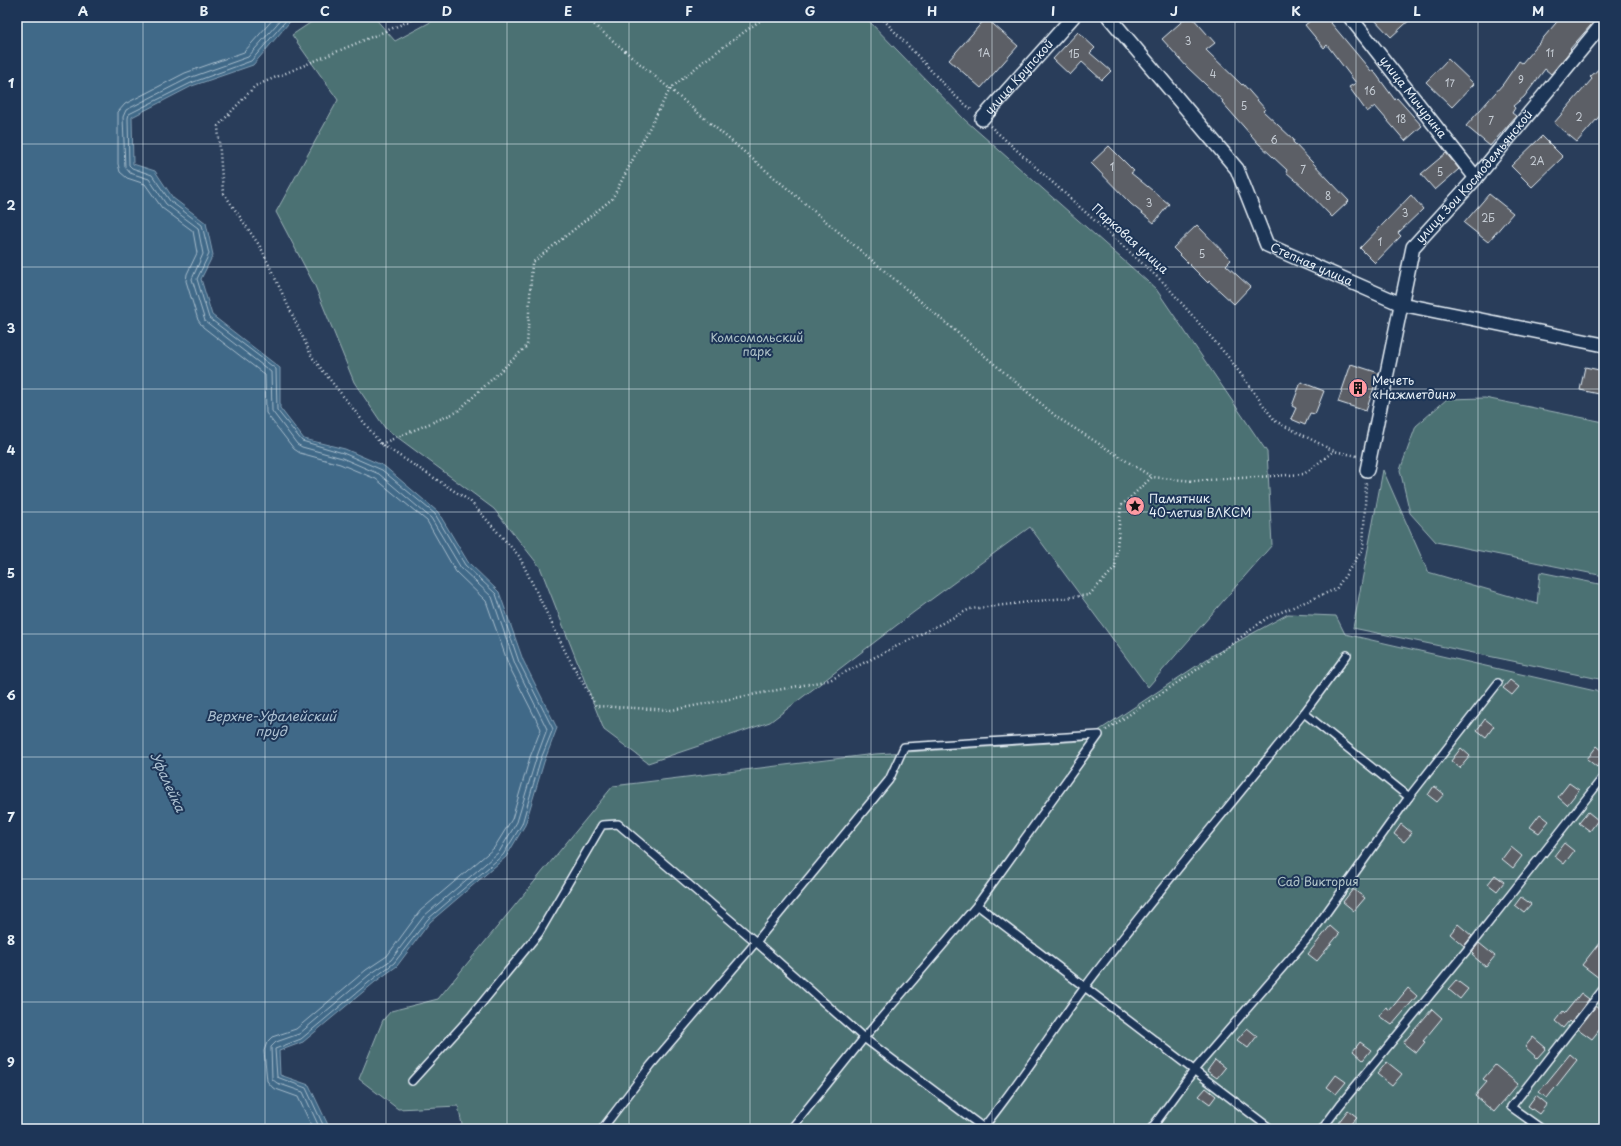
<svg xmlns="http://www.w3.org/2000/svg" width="1621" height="1146" viewBox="0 0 1621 1146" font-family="'Playpen Sans',sans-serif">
	<rect width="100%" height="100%" fill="#293d5a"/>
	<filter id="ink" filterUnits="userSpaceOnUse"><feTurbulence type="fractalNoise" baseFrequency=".025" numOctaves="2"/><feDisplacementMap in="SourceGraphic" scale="8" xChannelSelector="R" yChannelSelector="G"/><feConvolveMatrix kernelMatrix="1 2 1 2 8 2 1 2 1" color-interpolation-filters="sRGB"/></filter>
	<g filter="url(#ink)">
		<g fill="#4c7173" stroke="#9ab1b6">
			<polygon points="319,17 374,17 395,41 440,17 865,17 965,120 1156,289 1267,452 1272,545 1148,687 1030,527 914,612 770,722 648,763 604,730 540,567 494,509 385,428 354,382 315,286 276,212 338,100 292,35"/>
			<polygon points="1485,398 1604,422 1604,576 1436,542 1410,513 1400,470 1416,426 1447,399"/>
			<polygon points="1383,470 1428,572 1537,604 1540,572 1604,585 1604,680 1353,628"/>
			<polygon points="1288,614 1336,616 1345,634 1604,693 1604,1129 463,1129 458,1106 398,1109 359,1079 383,1020 391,1011 438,999 613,786 875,754 1083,741 1213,655"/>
		</g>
		<polygon fill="#406988" stroke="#839fb5" points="17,17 294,17 253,65 192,86 132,117 133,164 155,171 173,198 206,223 213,255 201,279 212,315 280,368 280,408 304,439 345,449 384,466 438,512 468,562 499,592 523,660 557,728 544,762 525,825 506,857 430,922 397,966 375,982 303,1042 279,1051 280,1075 309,1085 330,1129 17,1129"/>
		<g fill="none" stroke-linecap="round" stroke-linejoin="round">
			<g stroke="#a5bbcb" stroke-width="1">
				<polyline points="275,17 244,52 185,73 125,104 118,112 118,164 120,172 127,178 145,184 162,208 193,231 197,253 187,274 186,281 198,320 203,327 265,375 266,413 294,449 300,453 340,464 376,479 427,521 456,572 486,601 509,666 541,729 530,757 512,819 494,848 420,911 387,956 366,970 296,1029 272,1037 267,1042 264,1051 267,1081 273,1088 298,1097 313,1129"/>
				<polyline points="283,17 248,57 189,78 126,110 123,117 125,167 130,173 149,179 166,204 198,228 203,254 192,279 205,321 271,372 272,411 297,444 302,447 342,458 379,474 431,518 461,568 492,597 515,664 547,729 536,759 517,822 499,852 424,916 391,960 369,975 299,1034 276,1042 271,1047 272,1079 277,1083 303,1092 320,1129"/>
				<polyline points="289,17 251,61 191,83 129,114 128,118 129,165 132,168 152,175 170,201 202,225 209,254 197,279 209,318 276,369 277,410 302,441 343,453 382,470 435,514 465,565 496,594 519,662 553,729 540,761 522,824 503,855 428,919 394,963 373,979 301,1039 275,1049 277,1077 306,1088 325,1129"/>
			</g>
		</g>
		<g fill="#5b5f66" stroke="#e8f1f8">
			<polygon points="1187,17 1192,17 1215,43 1206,50 1242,85 1243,84 1265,109 1263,111 1294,140 1293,142 1349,201 1332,217 1303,187 1286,172 1287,170 1258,143 1222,102 1223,101 1187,67 1162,39"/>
			<polygon points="1315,17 1326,17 1371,71 1373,70 1395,100 1397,98 1422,126 1405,141 1375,106 1367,112 1349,87 1356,83 1327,45 1324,48 1305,25"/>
			<polygon points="1372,17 1413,17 1391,37"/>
			<polygon points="1561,17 1598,17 1570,49 1571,50 1551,74 1545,69 1524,97 1513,106 1515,108 1512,113 1516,116 1490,146 1466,126 1503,84 1519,61 1522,63"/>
			<polygon points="986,18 1018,46 981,88 949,60"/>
			<polygon points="1078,32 1095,48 1090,53 1111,71 1102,80 1082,62 1070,75 1053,59"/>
			<polygon points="1448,59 1474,84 1452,107 1426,82"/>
			<polygon points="1604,64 1604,111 1577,142 1554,123 1592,79 1590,77"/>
			<polygon points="1542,136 1563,157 1532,187 1511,166"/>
			<polygon points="1109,146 1134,171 1131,173 1169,204 1154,223 1131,204 1091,163"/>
			<polygon points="1446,153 1459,169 1435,190 1421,174"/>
			<polygon points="1489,194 1513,213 1488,242 1464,223"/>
			<polygon points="1411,195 1423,209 1398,233 1401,236 1375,263 1360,248"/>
			<polygon points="1197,225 1231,260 1226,265 1250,287 1234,304 1209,281 1208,283 1173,248"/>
			<polygon points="1351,364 1379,373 1366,411 1338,402"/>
			<polygon points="1585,367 1604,371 1604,395 1580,390"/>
			<polygon points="1301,382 1324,391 1315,414 1310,413 1305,425 1291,419 1296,408 1292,406"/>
			<polygon points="1510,680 1519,687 1512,695 1503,688"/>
			<polygon points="1485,719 1494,726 1486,737 1477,730"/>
			<polygon points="1597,746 1604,752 1604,758 1597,767 1587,759"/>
			<polygon points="1461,748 1470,756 1460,768 1451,761"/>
			<polygon points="1569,783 1579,790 1567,805 1558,797"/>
			<polygon points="1434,786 1444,794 1437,802 1428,795"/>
			<polygon points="1588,812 1598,820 1590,831 1579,823"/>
			<polygon points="1540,814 1549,821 1539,833 1530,827"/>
			<polygon points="1401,824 1412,833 1404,842 1394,834"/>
			<polygon points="1564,843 1574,851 1564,864 1554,856"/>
			<polygon points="1511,847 1522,856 1513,868 1502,859"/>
			<polygon points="1495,875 1504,882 1497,891 1488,884"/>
			<polygon points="1353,889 1365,898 1354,911 1343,902"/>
			<polygon points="1521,897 1531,904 1524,912 1515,905"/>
			<polygon points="1458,924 1472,936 1464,946 1450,934"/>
			<polygon points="1330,926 1339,934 1317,961 1308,954"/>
			<polygon points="1604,937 1604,972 1599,978 1582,965"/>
			<polygon points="1479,943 1495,956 1486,967 1472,955 1474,954 1472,952"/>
			<polygon points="1456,980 1468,989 1460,999 1448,989"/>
			<polygon points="1408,988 1417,996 1392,1025 1379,1016 1386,1007 1390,1010"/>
			<polygon points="1581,993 1589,999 1571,1023 1569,1021 1563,1028 1555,1021 1563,1011 1565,1013"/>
			<polygon points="1596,1006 1604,1012 1604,1024 1592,1039 1578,1029"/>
			<polygon points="1432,1009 1442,1018 1423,1041 1425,1042 1416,1053 1403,1043"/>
			<polygon points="1247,1028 1257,1036 1248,1048 1237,1040"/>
			<polygon points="1533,1037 1546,1048 1537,1058 1525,1047"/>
			<polygon points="1360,1042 1371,1050 1363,1060 1353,1051"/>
			<polygon points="1570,1054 1577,1060 1547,1098 1539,1092"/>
			<polygon points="1215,1060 1225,1068 1217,1078 1207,1071"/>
			<polygon points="1387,1062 1402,1074 1392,1086 1377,1074"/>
			<polygon points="1495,1065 1518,1084 1494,1112 1475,1096 1487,1082 1483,1079"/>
			<polygon points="1336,1075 1346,1082 1336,1094 1327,1087"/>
			<polygon points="1206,1088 1216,1096 1210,1104 1199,1096"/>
			<polygon points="1536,1095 1547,1104 1539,1114 1528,1106"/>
			<polygon points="1348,1110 1357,1117 1346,1129 1338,1123"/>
		</g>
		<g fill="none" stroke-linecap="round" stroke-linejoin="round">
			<g stroke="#e8f1f8" stroke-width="10">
				<g id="service">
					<polyline points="1347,655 1304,713 1409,797"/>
					<polyline points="412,1081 472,1015 539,933 602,825 618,824 756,942 864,1038 985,1129"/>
					<polyline points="602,1129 651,1065 756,942 889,780 904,747 1099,735 977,905 1271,1129"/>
					<polyline points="791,1129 864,1038 977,905"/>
					<path d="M982,1129C1019,1084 1050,1034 1085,987C1155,894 1231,805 1304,713"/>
					<polyline points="1151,1129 1195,1069 1309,937 1409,797 1498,683"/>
					<polyline points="1322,1129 1340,1105 1471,945 1604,776"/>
					<polyline points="1542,1129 1511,1107 1604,988"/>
				</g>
			</g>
			<g stroke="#e8f1f8" stroke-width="16">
				<g id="minor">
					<path id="s1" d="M1109,17L1237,169L1267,245L1401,304L1604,345"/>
					<path id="s2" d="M1350,17L1476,178"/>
					<path id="s3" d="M982,119L1073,17"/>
					<path id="s4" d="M1367,470L1413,247L1476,178L1604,22"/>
				</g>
			</g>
			<g stroke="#e8f1f8" stroke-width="2.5" stroke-dasharray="1 3" stroke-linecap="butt">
				<polyline points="419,17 255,86 218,126 223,192 261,248 312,357 381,444 470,501 519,556 566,653 596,706 672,710 830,680 970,609 1089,595 1115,568 1121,506 1152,477 1193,481 1304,474 1334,451"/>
				<polyline points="585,17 1058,418 1152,477"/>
				<polyline points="881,17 954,95 973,111"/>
				<polyline points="990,126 1165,284 1229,358 1275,421 1334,451 1357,456"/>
				<polyline points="381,444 457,412 527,346 532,263 612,199 670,89 704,61 765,17"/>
				<polyline points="1106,730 1192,673 1267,618 1336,589 1363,549 1366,483"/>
			</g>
			<use href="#service" stroke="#1d3557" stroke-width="7"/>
			<use href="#minor" stroke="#1d3557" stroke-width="13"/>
		</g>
	</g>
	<path fill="none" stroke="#e8f1f8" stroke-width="1" stroke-opacity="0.55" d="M143,17V1129M265,17V1129M386,17V1129M507,17V1129M629,17V1129M750,17V1129M871,17V1129M992,17V1129M1114,17V1129M1235,17V1129M1356,17V1129M1478,17V1129M17,144H1604M17,267H1604M17,389H1604M17,512H1604M17,634H1604M17,757H1604M17,879H1604M17,1002H1604"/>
	<defs>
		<g id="building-disc" transform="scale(1)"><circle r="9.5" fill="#ff9aa2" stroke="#1d3557"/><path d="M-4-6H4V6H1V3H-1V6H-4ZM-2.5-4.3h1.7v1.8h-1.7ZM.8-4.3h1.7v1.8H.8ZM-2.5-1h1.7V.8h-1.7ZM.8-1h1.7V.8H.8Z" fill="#111"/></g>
		<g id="sight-disc" transform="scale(1)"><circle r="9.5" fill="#ff9aa2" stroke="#1d3557"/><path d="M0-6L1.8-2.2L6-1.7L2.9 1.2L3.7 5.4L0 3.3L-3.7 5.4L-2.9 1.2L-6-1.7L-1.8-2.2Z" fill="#111"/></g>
	</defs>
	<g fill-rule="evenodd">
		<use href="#building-disc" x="1358" y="388"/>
		<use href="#sight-disc" x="1135" y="506"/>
	</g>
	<g text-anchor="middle" stroke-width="4" stroke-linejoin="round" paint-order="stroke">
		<g font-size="10" fill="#c5ccd4">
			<text x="1188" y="45">3</text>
			<text x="984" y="57">1А</text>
			<text x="1550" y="57">11</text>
			<text x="1074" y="58">1Б</text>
			<text x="1213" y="78">4</text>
			<text x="1521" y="84">9</text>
			<text x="1450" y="87">17</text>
			<text x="1370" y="95">16</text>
			<text x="1244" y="110">5</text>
			<text x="1579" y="121">2</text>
			<text x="1401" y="123">18</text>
			<text x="1491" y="125">7</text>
			<text x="1274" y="144">6</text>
			<text x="1537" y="165">2А</text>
			<text x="1112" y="171">1</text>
			<text x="1303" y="174">7</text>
			<text x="1440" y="176">5</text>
			<text x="1328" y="200">8</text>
			<text x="1149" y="207">3</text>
			<text x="1405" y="217">3</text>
			<text x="1488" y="222">2Б</text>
			<text x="1380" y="246">1</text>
			<text x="1202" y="258">5</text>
		</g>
		<g font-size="12" fill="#e8f1f8" stroke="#1d3557">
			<text dy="4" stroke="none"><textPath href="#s3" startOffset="56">улица Крупской</textPath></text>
			<text dy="4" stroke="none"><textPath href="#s2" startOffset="102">улица Мичурина</textPath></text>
			<text dy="4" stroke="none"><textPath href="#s4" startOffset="321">улица Зои Космодемьянской</textPath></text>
			<text transform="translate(1130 239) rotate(42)" y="4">Парковая улица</text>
			<text dy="4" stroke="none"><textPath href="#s1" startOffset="329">Степная улица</textPath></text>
		</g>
		<g font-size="12" fill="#b1c4c9" stroke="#1d3557">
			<text x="757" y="342">Комсомольский<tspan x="757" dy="14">парк</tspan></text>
			<text x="1318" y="886">Сад Виктория</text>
		</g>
		<g font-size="12" fill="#e8f1f8" stroke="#1d3557" text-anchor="start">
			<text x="1372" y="385">Мечеть<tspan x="1372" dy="14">«Нажметдин»</tspan></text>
			<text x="1149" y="503">Памятник<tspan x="1149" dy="14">40-летия ВЛКСМ</tspan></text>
		</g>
		<g font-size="13" font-style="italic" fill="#adc1d1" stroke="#1d3557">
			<text x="271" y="721">Верхне-Уфалейский<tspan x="271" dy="15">пруд</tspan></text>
			<text transform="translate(168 782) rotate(65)" y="5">Уфалейка</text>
		</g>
	</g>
	<rect width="1621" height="1146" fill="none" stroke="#1d3557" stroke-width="44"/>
	<rect x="22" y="22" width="1577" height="1102" fill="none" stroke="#e8f1f8" stroke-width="1.5"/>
	<g font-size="13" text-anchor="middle" font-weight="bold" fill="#e8f1f8">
		<text x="83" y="16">A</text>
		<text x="204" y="16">B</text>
		<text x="325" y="16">C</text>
		<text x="447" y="16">D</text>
		<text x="568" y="16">E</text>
		<text x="689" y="16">F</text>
		<text x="810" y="16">G</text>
		<text x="932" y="16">H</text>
		<text x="1053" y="16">I</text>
		<text x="1174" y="16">J</text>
		<text x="1296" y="16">K</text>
		<text x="1417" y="16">L</text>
		<text x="1538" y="16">M</text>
		<text x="11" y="88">1</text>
		<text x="11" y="210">2</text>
		<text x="11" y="333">3</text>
		<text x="11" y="455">4</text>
		<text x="11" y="578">5</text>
		<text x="11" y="700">6</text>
		<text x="11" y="822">7</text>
		<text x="11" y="945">8</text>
		<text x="11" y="1067">9</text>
	</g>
</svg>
